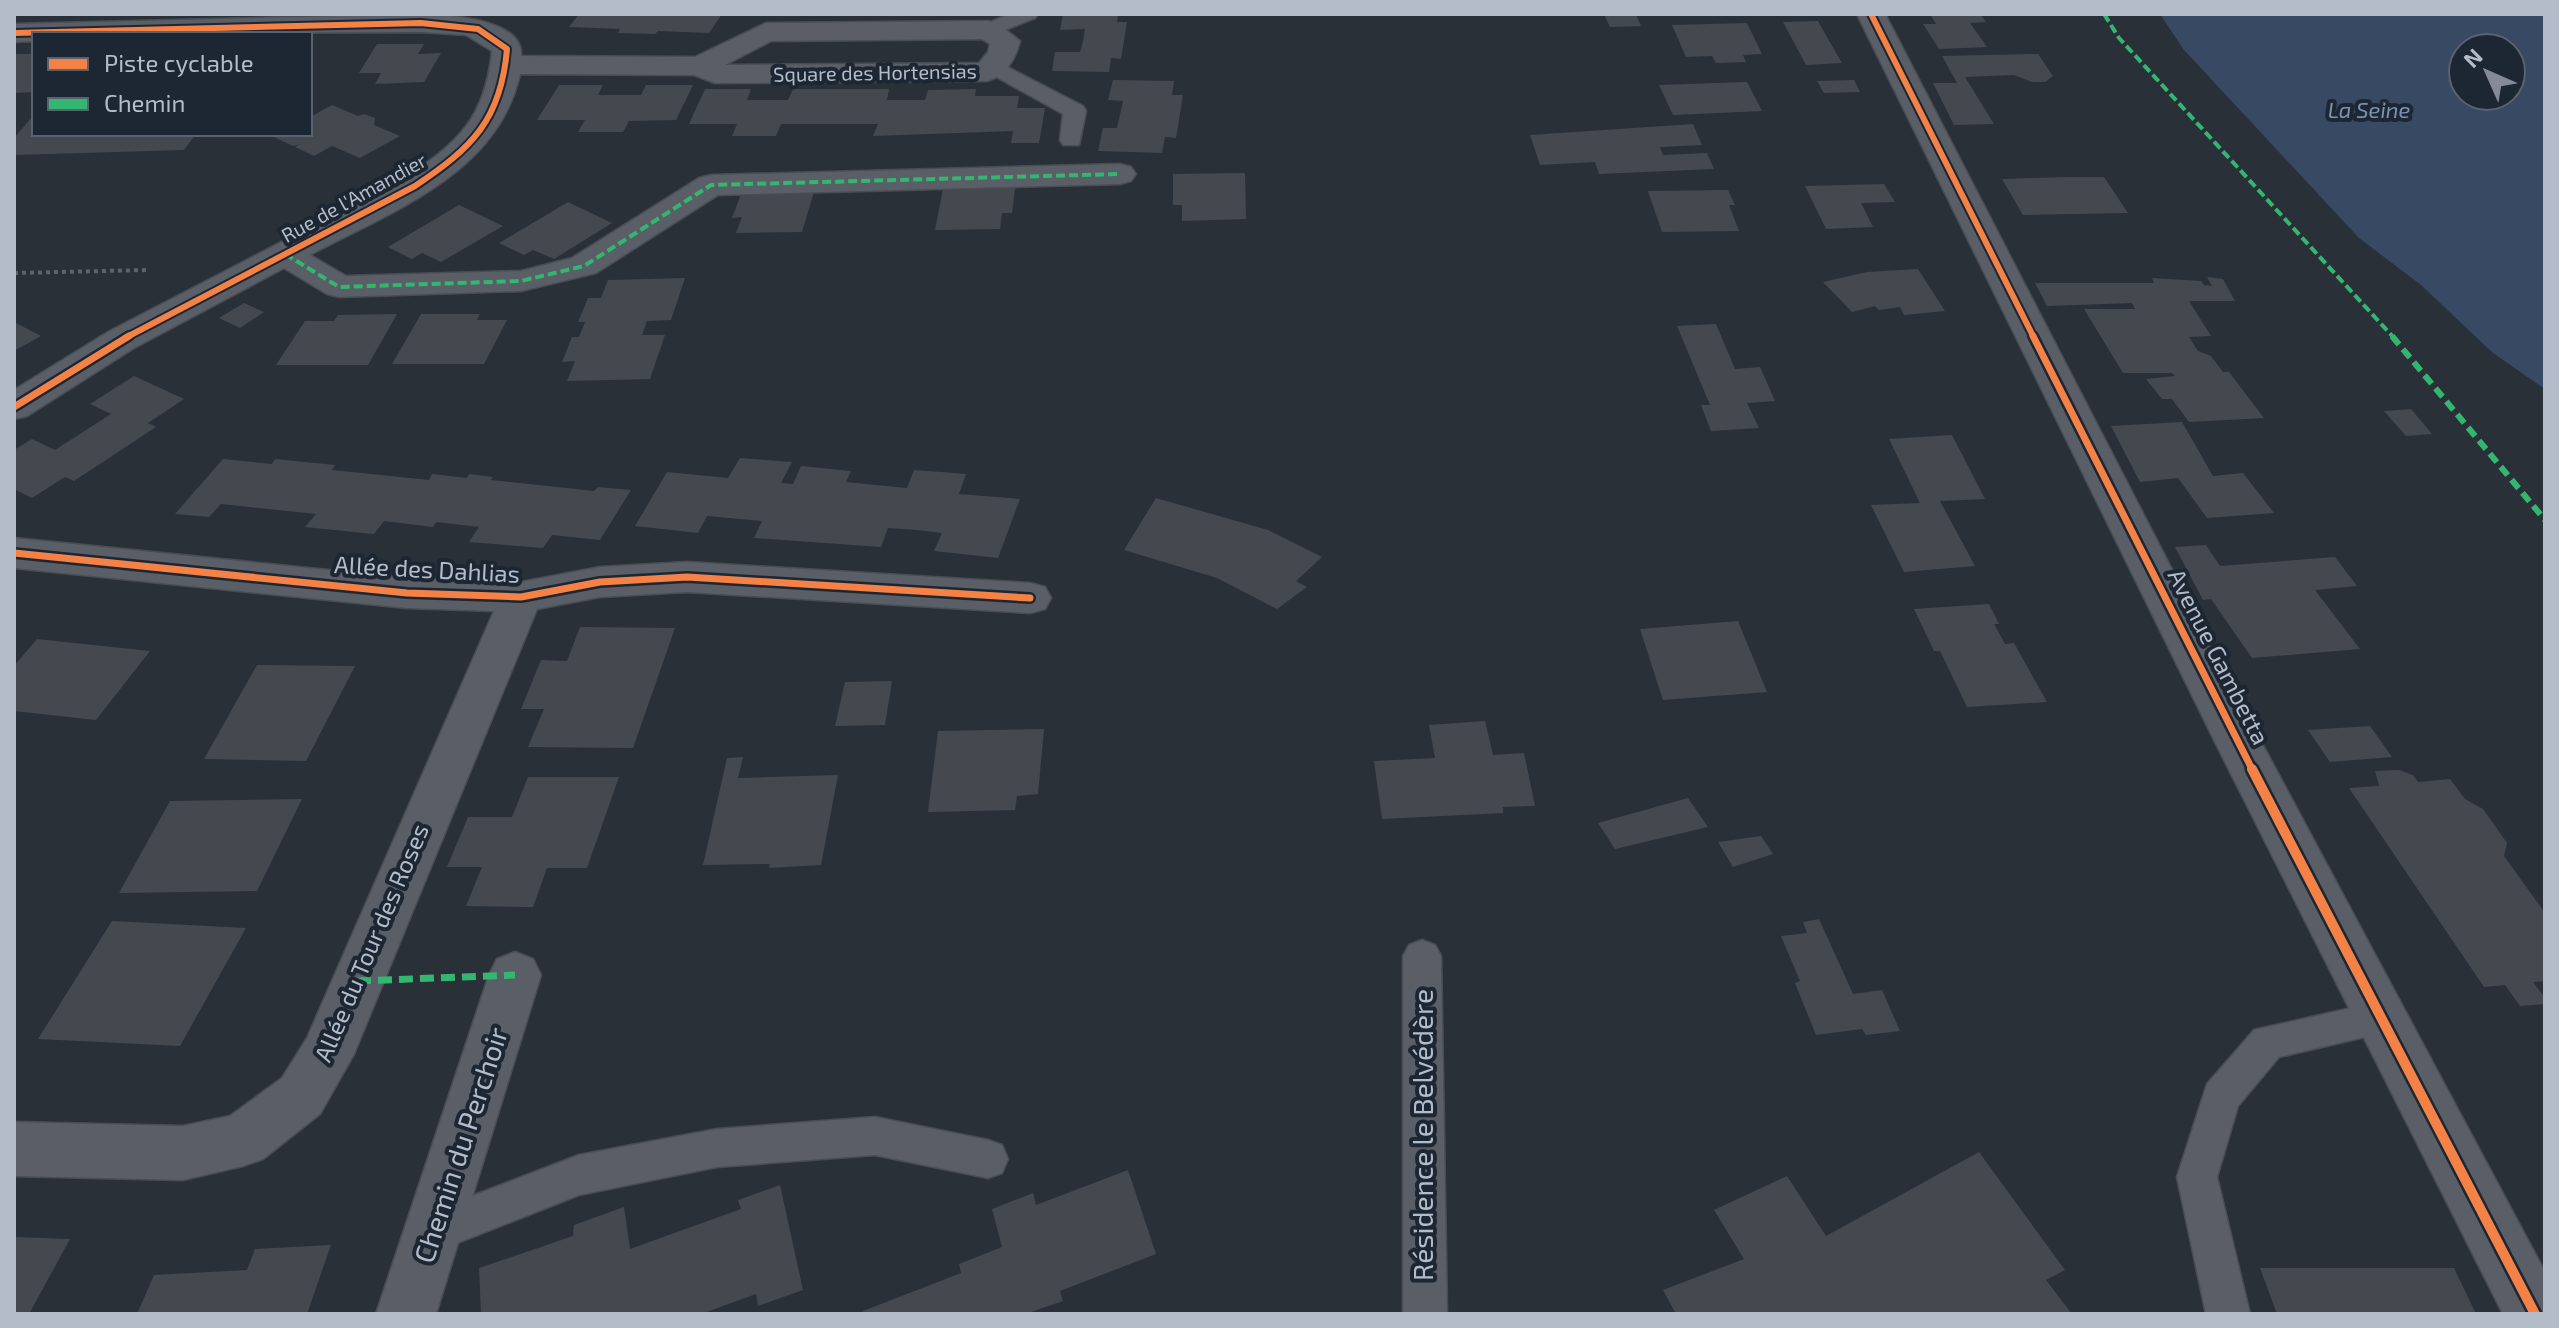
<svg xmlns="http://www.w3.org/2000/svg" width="2559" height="1328" viewBox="0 0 2559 1328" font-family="'Exo 2',sans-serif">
	<rect width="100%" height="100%" fill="#2a3038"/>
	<path fill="#384963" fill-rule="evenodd" d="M2160,14H2545V389L2493,353L2421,285L2359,238L2184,50ZM2463,48H2511V96H2463Z"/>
	<g fill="#444950">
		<polygon points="579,14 722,14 709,33 658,31 655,34 618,33 620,29 569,27"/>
		<polygon points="1063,14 1118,14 1117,22 1127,22 1121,59 1111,58 1109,72 1052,71 1055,52 1080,52 1083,41 1085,29 1060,30"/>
		<polygon points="1604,14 1636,14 1641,26 1610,27"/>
		<polygon points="1930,14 1980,14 1986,22 1970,23 1987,47 1939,49 1923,24 1936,24"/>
		<polygon points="1818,21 1823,30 1842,63 1806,65 1783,22"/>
		<polygon points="1747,23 1762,54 1743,55 1746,62 1716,63 1712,56 1686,57 1672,25"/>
		<polygon points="377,44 424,44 418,54 441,53 424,82 375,84 381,73 359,73"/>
		<polygon points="14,54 34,54 34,92 14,93"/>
		<polygon points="2038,54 2053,76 2045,82 2032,82 2014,75 1965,77 1994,124 1954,125 1933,83 1957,83 1942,56"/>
		<polygon points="1113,80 1174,81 1172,95 1183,95 1176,138 1165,137 1162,153 1098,151 1103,128 1117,128 1123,101 1108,100"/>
		<polygon points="1854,80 1860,92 1824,93 1817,81"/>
		<polygon points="1747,82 1762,111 1673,115 1659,85"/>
		<polygon points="559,85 603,85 598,95 641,95 646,85 693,85 676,120 629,121 623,132 578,132 585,120 537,120"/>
		<polygon points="705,89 751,89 747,100 788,100 793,89 889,89 887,100 925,100 928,90 976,89 975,96 1019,96 1017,108 1045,108 1039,143 1011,143 1013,131 873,136 878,124 781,124 776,136 732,136 737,124 689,124"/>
		<polygon points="332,105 358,116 364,114 375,118 374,125 400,136 360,158 332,146 314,156 295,147 300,144 293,146 274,137 276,134 310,134 310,117"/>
		<polygon points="34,115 34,134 196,134 184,150 14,155 14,138"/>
		<polygon points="1693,124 1702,145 1660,147 1663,155 1707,153 1714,169 1599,174 1595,162 1540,165 1530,135"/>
		<polygon points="1245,173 1246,219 1182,221 1182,205 1173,205 1173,174"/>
		<polygon points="2070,177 2104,177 2128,213 2023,215 2002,179"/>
		<polygon points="1016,182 1012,213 1002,213 1000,229 935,230 944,184"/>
		<polygon points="1884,184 1895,202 1861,203 1873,227 1826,229 1805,186"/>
		<polygon points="816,185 802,232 736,233 742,217 732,218 744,186"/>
		<polygon points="1728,190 1735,205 1729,205 1739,231 1662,232 1648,191"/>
		<polygon points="568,202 612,223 554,259 533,250 524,255 499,243"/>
		<polygon points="459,205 503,226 441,262 422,253 412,259 388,247"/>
		<polygon points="1918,269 1945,311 1904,315 1900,307 1879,310 1875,306 1852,312 1823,282 1867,272"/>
		<polygon points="2207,277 2223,279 2235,301 2189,301 2211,336 2189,337 2198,351 2211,356 2223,372 2229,372 2264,418 2189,422 2172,399 2162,399 2146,379 2175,376 2172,373 2123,373 2084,309 2135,309 2132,303 2047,306 2035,283 2154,283 2152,278 2201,281 2204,285 2212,286"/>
		<polygon points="685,278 671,320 647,321 642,335 665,335 650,379 567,381 575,361 562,362 572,337 579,337 585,322 578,322 588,298 601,298 608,280"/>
		<polygon points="244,303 264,312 240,328 219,318"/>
		<polygon points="397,314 368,365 276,365 305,321 334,321 338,315"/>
		<polygon points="421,314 480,314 477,320 507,320 484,364 392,364"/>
		<polygon points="14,322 41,336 14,351"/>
		<polygon points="1716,324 1735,369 1760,367 1775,401 1747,403 1759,428 1711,431 1701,405 1710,405 1677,326"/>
		<polygon points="134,376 184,399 148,423 156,427 74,481 65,477 32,498 14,489 14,450 32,439 55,450 111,414 90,404"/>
		<polygon points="2411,409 2432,434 2406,436 2384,411"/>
		<polygon points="2182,422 2213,476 2243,473 2274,513 2207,518 2178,478 2140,482 2111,426"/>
		<polygon points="1952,435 1985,499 1940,501 1975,566 1904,572 1871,505 1920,503 1889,439"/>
		<polygon points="740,458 792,462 781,483 793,484 801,466 851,471 846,482 907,488 914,470 941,472 966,474 959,494 1020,499 998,558 934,551 942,533 917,530 888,528 881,547 754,538 762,521 707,516 698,533 635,526 667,472 728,478"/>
		<polygon points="223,459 272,464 275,459 335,465 332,470 429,480 432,474 467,478 469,474 493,477 491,480 594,491 598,487 631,490 600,540 552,535 543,548 469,542 479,527 436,522 433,527 384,521 374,534 305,527 316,514 221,504 209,517 175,514"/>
		<polygon points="1156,498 1268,530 1322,557 1296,581 1307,587 1277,609 1217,578 1124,550"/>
		<polygon points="2206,545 2220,566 2335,557 2357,586 2315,590 2360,649 2252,658 2211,599 2203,600 2175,547"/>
		<polygon points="1989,604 1999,624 1994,624 2005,644 2014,643 2047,702 1967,707 1940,651 1934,651 1914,609"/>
		<polygon points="1738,621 1767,692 1663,700 1640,629"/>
		<polygon points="580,627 675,628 633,748 528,747 544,709 521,709 541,660 567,661"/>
		<polygon points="37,639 150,651 96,720 14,711 14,666"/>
		<polygon points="257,665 355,666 306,761 204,759"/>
		<polygon points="892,681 885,725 835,726 845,682"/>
		<polygon points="1485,721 1493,755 1524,753 1535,806 1503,807 1503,813 1382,819 1374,761 1435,758 1429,725"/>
		<polygon points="2370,726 2392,757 2330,762 2308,730"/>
		<polygon points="1044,729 1038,794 1017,796 1015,810 928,812 938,731"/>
		<polygon points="743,757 738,778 838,775 821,865 769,868 770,864 703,865 727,758"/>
		<polygon points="2399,770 2413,775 2418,782 2450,779 2465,799 2483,809 2507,843 2504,856 2545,913 2545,981 2533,982 2545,998 2545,1004 2520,1006 2505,985 2484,987 2349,788 2379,786 2375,771"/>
		<polygon points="528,777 619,777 587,868 547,868 533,907 466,906 482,867 447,867 468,817 512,817"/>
		<polygon points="1688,798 1708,827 1615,849 1598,823"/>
		<polygon points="302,799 257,891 119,893 170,801"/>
		<polygon points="1761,836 1773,854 1733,867 1718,842"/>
		<polygon points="1819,919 1853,994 1882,990 1900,1031 1866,1035 1862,1029 1816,1035 1795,983 1800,981 1781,936 1807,933 1803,922"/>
		<polygon points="112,921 246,928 180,1046 38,1039"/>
		<polygon points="1979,1152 2065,1270 2046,1280 2072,1314 1676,1314 1663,1290 1744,1259 1714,1210 1787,1176 1826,1236"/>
		<polygon points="1128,1170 1156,1254 1060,1291 1063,1301 1025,1314 864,1314 863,1311 961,1273 959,1264 1002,1247 992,1209 1033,1193 1036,1205"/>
		<polygon points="780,1185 803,1290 758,1306 756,1294 701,1314 481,1314 479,1268 573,1236 574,1225 624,1207 630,1249 741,1209 738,1200"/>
		<polygon points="14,1237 70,1239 29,1314 14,1314"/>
		<polygon points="331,1245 307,1314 137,1314 154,1275 247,1270 255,1249"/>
		<polygon points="2260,1268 2454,1268 2476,1314 2277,1314"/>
	</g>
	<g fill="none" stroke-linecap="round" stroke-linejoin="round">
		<g stroke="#484c53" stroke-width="3">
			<g id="service">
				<polygon points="1010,14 1038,14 1035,18 995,34 981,34 978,30 981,26"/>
				<polygon points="992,59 1083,106 1086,111 1079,145 1063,145 1060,140 1063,114 984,70 981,65"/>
				<polygon points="1422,940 1435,945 1441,956 1447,1314 1403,1314 1403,956 1409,945"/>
				<polygon points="2382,1001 2395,1006 2401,1018 2395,1030 2279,1057 2238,1106 2217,1177 2250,1314 2206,1314 2177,1177 2207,1084 2254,1030"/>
				<polygon points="875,1117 988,1140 1002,1145 1008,1159 1002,1173 988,1178 875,1155 717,1167 579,1195 432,1253 417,1247 411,1232 417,1217 579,1155 717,1129"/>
			</g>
		</g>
		<g stroke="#484c53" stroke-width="3">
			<g id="minor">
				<path d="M421,14C446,15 524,18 521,56L695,57L766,23L988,21L998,24L1020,41C1016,59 1005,76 987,81L715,83L694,75L520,74C498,174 392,211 310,255L346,276L521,271L572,258L699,178L711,175L1120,164L1131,167L1136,174L1131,181L1120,184L718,195L596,273L521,291L339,297L327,294L284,268L134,348L27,416L14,419V390L108,332L403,179C458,143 485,119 492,51L466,35L421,32L34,34V41L14,42V24ZM982,39L990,44L988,52L979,63L725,65L771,41Z"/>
				<polygon points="1857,14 1885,14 2258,736 2545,1272 2545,1314 2503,1314 2215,742"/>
				<polygon points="14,538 407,578 521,582 600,567 687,562 1030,583 1045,587 1051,598 1045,609 1030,613 687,592 600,597 537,609 354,1054 320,1114 263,1159 243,1166 183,1180 14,1176 14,1122 183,1126 230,1116 282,1078 307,1038 494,611 407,608 14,568"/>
				<polygon points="515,952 533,959 541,975 436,1314 376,1314 489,975 497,959"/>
			</g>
		</g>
		<polyline stroke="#5d636a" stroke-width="4" stroke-dasharray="4 4" stroke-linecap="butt" points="14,273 149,270"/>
		<use href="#service" fill="#5a5e66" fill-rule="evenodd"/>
		<use href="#minor" fill="#5a5e66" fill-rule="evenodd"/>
		<g stroke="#33b770" stroke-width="4" stroke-dasharray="9 4" stroke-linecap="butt">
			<polyline points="2104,14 2119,38 2394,338"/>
			<polyline points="285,254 339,287 521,281 584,266 711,185 1120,174"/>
		</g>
		<polyline stroke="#33b770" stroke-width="6" stroke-dasharray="11 6" stroke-linecap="butt" points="2392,336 2545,520"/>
		<polyline stroke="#33b770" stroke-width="7" stroke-dasharray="14 7" stroke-linecap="butt" points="357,981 515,975"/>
		<g stroke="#1d2633" stroke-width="10">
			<g id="cycleway-far2">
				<polyline points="1871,14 2034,338"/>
				<path d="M14,33L421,23L478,29L507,49C501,120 472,148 415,186L125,338"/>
			</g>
		</g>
		<g stroke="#1d2633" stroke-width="12">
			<g id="cycleway-far1">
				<polyline points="2033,336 2253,771"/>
				<polyline points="14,407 129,336"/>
				<polyline points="14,553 407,593 521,597 600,582 687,577 1030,598"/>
			</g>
		</g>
		<g stroke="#1d2633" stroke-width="15">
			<polyline id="cycleway" points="2252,769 2535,1314"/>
		</g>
		<use href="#cycleway-far2" stroke="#f48246" stroke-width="6"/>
		<use href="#cycleway-far1" stroke="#f48246" stroke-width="7"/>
		<use href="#cycleway" stroke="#f48246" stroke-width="10"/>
	</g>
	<g text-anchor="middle" stroke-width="8" stroke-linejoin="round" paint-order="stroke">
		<g font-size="20" fill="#b4bcc9" stroke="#1d2633">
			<text transform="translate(875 73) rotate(-1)" y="7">Square des Hortensias</text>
			<text transform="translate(354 198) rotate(-29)" y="7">Rue de l'Amandier</text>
		</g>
		<g font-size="22" font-style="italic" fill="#7c92b1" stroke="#1d2633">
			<text x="2369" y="118">La Seine</text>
		</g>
		<g font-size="24" fill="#b4bcc9" stroke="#1d2633">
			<text transform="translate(427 570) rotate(3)" y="8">Allée des Dahlias</text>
			<text transform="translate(2218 657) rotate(63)" y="8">Avenue Gambetta</text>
			<text transform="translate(372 943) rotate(-67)" y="8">Allée du Tour des Roses</text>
		</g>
		<g font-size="28" fill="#b4bcc9" stroke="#1d2633">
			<text transform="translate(1423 1135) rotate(-90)" y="10">Résidence le Belvédère</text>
			<text transform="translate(461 1145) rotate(-72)" y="10">Chemin du Perchoir</text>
		</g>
	</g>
	<rect width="2559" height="1328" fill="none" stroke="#b4bcc9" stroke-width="32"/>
	<rect x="32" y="32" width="280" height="104" fill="#1d2633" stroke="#59626f" stroke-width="2"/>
	<rect x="48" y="58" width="40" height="12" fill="#f48246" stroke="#59626f" stroke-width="2"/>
	<text x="104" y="72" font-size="24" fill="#b4bcc9">Piste cyclable</text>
	<rect x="48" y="98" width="40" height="12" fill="#33b770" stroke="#59626f" stroke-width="2"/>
	<text x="104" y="112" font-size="24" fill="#b4bcc9">Chemin</text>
	<g transform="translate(2487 72) rotate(315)"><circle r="38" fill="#1d2633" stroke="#59626f" stroke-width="2"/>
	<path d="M0-6L14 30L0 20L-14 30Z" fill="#848b96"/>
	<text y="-12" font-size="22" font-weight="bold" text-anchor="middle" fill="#b4bcc9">N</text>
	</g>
</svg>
